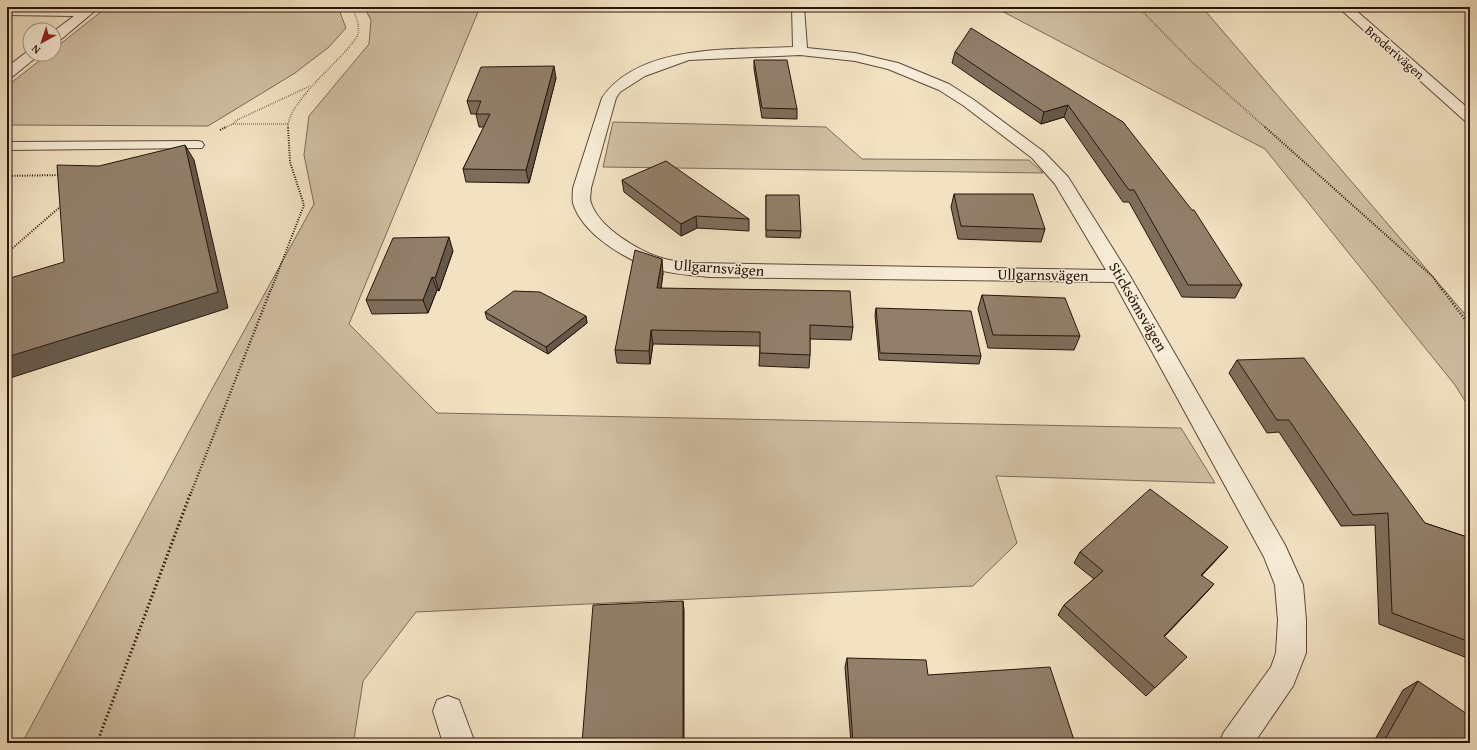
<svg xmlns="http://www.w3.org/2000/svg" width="1477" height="750" viewBox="0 0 1477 750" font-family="'Gentium Book Plus',serif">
	<rect width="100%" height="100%" fill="#f2e2c2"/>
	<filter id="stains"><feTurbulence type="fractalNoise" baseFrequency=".005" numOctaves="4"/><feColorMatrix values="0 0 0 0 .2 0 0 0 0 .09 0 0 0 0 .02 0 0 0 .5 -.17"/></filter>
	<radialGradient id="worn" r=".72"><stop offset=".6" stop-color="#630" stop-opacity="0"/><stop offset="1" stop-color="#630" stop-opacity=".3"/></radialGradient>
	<g fill="#d0bfa3" stroke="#7c6a57">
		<polygon points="107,7 338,7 346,28 329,47 295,73 208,126 7,125 7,86 48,54 54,54 54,49"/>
		<polygon points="364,7 480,7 349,324 437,413 1181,428 1215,483 996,476 1017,543 973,586 416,612 363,681 354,739 300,743 22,743 206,400 314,204 304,155 309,116 369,44 371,20"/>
		<polygon points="994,7 1202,7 1470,320 1470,409 1455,385 1265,149"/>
		<polygon points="613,122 826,127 862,159 1029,160 1043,173 603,167"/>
	</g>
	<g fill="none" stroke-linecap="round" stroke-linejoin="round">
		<g stroke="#5b4839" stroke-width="2">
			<polygon id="lane" points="198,141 202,142 204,145 202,148 7,150 7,142"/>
		</g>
		<g stroke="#5b4839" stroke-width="2">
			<g id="street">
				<polygon points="7,7 96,7 97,9 59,41 54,42 54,31 74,16 7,15"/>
				<path d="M792,7H804L807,48L855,53L898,63L949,84L974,100L1044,152L1068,177L1130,276L1285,545L1303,585L1306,620V653L1293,686L1254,743H1219L1224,732L1271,667L1276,653L1278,620L1275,585L1264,557L1114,282L709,277C691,275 672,274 655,269C626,260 582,234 573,203C572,199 573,193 573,188L602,98C639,43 734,50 793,47ZM800,55L855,61L888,69L939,90L964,106L1032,158L1055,184L1106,270L695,263C685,262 675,262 665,259C641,253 599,228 591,203C589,199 591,193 591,188L616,98L620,92L645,76L689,60Z"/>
				<polygon points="1338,7 1352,7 1470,110 1470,123 1465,121"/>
				<polygon points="28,51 30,51 30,54 40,54 12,77 7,78 7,67"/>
				<polygon points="448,696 459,700 475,743 443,743 433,711 437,700"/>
			</g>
		</g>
		<g stroke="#29140b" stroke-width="1.5" stroke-dasharray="0.5 1.5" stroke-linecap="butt">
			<polyline points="1138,7 1194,64 1266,128"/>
			<polyline points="233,124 237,120 310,86"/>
			<polyline points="224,128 233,124 288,124"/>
			<path d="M288,128C287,104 335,65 350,46C353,42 357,38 358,34C360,25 355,15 352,7"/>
		</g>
		<g stroke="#29140b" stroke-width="2" stroke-dasharray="1 1.5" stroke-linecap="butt">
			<polyline points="1265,127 1433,277 1442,290"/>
			<polyline points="220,130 226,127"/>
			<polyline points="7,176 61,175"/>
			<polyline points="7,253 61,206"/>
			<polyline points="271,290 304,205 290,162 288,127"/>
		</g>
		<g stroke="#29140b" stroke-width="2.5" stroke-dasharray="1 2" stroke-linecap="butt">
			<polyline points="1442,289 1470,326"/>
			<polyline points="191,493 271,289"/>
		</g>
		<polyline stroke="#29140b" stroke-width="3" stroke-dasharray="1.5 2.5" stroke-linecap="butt" points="97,743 191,492"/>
		<use href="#lane" fill="#f7ecd7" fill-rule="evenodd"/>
		<use href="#street" fill="#f7ecd7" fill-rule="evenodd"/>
	</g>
	<g fill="#7e6d5b" stroke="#29140b">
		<polygon points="955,52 1123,122 1242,285 1235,298 1182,297 1129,202 1123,202 1064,117 1041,124 952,63"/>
		<polygon points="754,60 797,109 797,119 762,118 754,69"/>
		<polygon points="556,78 529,183 466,182 463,169 484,127 479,127 476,114 471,114 467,101"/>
		<polygon points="622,180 749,219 749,231 697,228 681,236 624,192"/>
		<polygon points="954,194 1045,229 1041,242 958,239 951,207"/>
		<polygon points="766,195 801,231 800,238 766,237"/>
		<polygon points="453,251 439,291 437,290 428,313 372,314 366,300"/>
		<polygon points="663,273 661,288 853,327 851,340 810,339 810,355 809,368 759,366 760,346 653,344 650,364 617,363 615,350"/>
		<polygon points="982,295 1080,336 1074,350 988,348 978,309"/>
		<polygon points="876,308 981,356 979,364 879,360 875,315"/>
		<polygon points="485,312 586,316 587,323 548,354 487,319"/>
		<polygon points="1237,360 1425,523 1470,538 1470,659 1379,624 1375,525 1341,526 1279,432 1267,433 1229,373"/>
		<polygon points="1228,547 1219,557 1202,575 1205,594 1164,637 1187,657 1146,696 1058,615 1064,605 1094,579 1074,563 1080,552"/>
		<polygon points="847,658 928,675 1075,743 851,743 845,667"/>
		<polygon points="1418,681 1470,743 1373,743 1403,690"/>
	</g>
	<g fill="#66594a" stroke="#29140b">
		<polygon points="554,66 556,78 529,183 526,170"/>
		<polygon points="1068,105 1064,117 1041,124 1044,112"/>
		<polygon points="185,145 194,160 228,308 7,379 7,357"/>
		<polygon points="696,216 697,228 681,236 681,224"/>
		<polygon points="449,237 453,251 439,291 435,278"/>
		<polygon points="662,259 663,273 659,302 657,288"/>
		<polygon points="432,277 437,290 428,313 423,300"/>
		<polygon points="586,316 587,323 548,354 546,347"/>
		<polygon points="651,330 653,344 650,364 649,351"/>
		<polygon points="1228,547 1219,557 1193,585 1201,575"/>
		<polygon points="1214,584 1205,594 1155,646 1164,636"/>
		<polygon points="683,601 684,610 684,743 683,743"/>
	</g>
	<g fill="#927f6a" stroke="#29140b">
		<polygon points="971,28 1123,122 1192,210 1194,210 1242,285 1188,285 1134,190 1129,190 1068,105 1044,112 955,52"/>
		<polygon points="754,60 787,60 797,109 762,108"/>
		<polygon points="554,66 526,170 463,169 490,114 476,114 481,101 467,101 481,67"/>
		<polygon points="185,145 218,292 7,357 7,279 64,262 57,165 99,166"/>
		<polygon points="666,161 749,219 696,216 681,224 622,180"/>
		<polygon points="954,194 1033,194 1045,229 961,226"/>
		<polygon points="766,195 799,195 801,231 766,230"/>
		<polygon points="449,237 435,278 432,277 423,300 366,300 393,238"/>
		<polygon points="635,250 662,259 657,288 850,291 853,327 810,325 810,355 760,353 760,332 651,330 649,351 615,350"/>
		<polygon points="514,291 540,292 586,316 546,347 485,312"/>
		<polygon points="982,295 1065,298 1080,336 993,335"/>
		<polygon points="876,308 971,311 981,356 880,353"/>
		<polygon points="1304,358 1425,523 1470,538 1470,642 1392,613 1388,513 1353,515 1289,420 1277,420 1237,360"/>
		<polygon points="1150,489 1228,547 1201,575 1214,584 1164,636 1187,657 1155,688 1064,605 1103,571 1080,552"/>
		<polygon points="683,601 683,743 582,743 593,605"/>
		<polygon points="847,658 926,660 928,675 1050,667 1075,743 853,743"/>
		<polygon points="1418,681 1470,716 1470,743 1383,743"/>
	</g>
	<g text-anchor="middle" stroke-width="3" stroke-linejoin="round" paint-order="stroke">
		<g font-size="13" fill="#29140b" stroke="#f7ecd7">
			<text transform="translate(1395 52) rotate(41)" y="5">Broderivägen</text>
		</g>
		<g font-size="15" fill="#29140b" stroke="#f7ecd7">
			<text transform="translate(719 268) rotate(4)" y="5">Ullgarnsvägen</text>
			<text transform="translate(1043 275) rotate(1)" y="5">Ullgarnsvägen</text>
			<text transform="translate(1138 307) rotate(60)" y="5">Sticksömsvägen</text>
		</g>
	</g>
	<rect width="1477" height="750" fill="none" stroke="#f2e2c2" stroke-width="24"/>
	<rect x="8" y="8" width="1461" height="734" fill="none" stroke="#29140b" stroke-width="2"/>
	<rect x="12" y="12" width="1453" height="726" fill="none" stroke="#29140b"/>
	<g transform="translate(42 42) rotate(220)"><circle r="19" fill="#f7ecd7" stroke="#a59685"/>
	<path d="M0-3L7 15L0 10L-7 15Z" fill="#8f2418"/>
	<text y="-6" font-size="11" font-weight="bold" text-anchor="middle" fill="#29140b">N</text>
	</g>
	<rect width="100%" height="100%" filter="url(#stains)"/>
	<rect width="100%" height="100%" fill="url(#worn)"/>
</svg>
